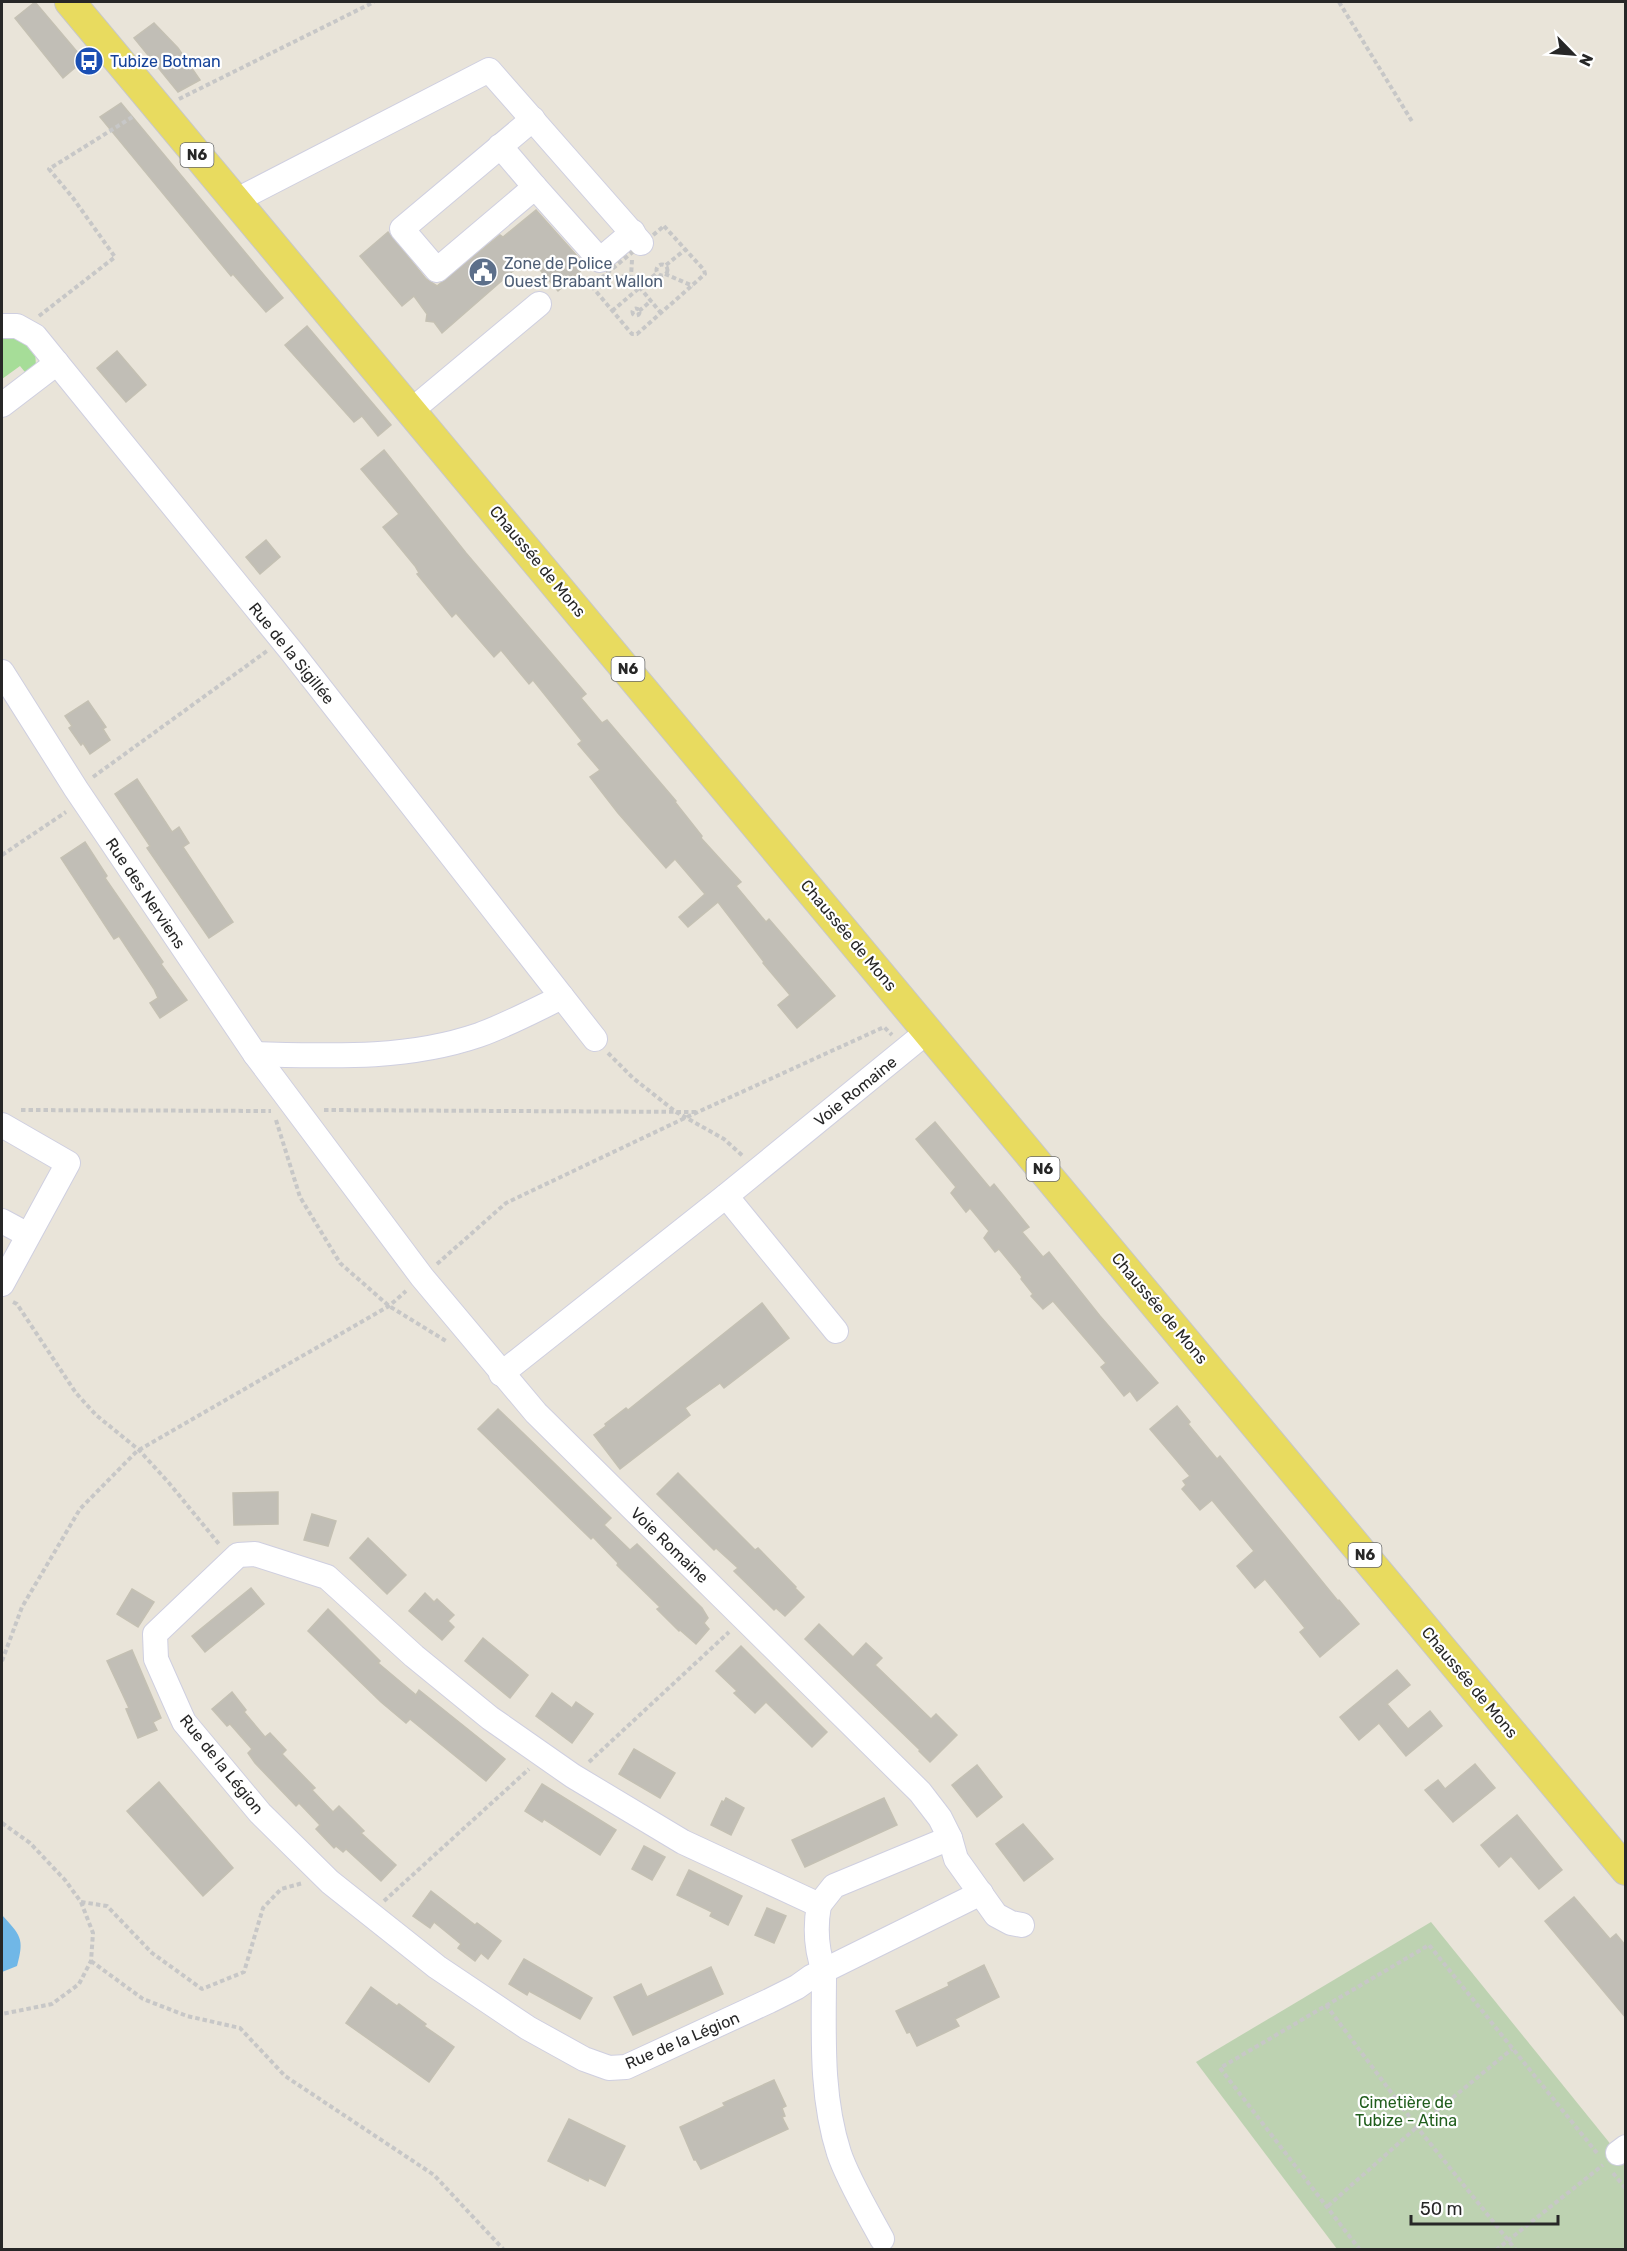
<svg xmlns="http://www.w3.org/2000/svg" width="1627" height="2251" viewBox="0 0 1627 2251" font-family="Rubik,sans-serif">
	<rect width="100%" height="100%" fill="#e9e4d9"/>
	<polygon fill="#a6dd98" points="9,333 35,350 36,367 29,377 20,366 2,379 2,334"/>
	<polygon fill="#bdd2b1" points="1431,1922 1625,2162 1625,2249 1337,2249 1196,2062"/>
	<path fill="#70b7e7" d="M2,1915C20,1935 25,1938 17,1966L2,1972Z"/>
	<g fill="#c1beb6" stroke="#c4c0b3" stroke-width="1.5">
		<polygon points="35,2 84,60 63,78 15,18"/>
		<polygon points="154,23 178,48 200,80 178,92 134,38"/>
		<polygon points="121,103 283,298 266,312 233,274 231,276 100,117"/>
		<polygon points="536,210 586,266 558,291 529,257 442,333 434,322 426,321 427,314 414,296 402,306 360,256 388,232 426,279 437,286 500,235 503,237"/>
		<polygon points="307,326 391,425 378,436 362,416 354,422 285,345"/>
		<polygon points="117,351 146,385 126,402 97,368"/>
		<polygon points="384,450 466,553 586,694 581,698 602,723 607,720 676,801 675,802 702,836 701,838 741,882 736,886 766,922 769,919 835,996 797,1028 778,1005 790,995 763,963 764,962 718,902 688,927 679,917 705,894 675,859 666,868 618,813 590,777 600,770 578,744 582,741 533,680 529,684 501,650 494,657 456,613 452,617 417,574 419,573 415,566 383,527 399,514 361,469"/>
		<polygon points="266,540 280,557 260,574 246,557"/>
		<polygon points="88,701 106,727 103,729 110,740 90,754 83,743 81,745 69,728 72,726 65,716"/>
		<polygon points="137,779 172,832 179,827 189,843 183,847 233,922 209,938 147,848 150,846 115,794"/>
		<polygon points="85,842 107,876 105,878 163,962 161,964 187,1000 160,1018 150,1003 158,998 154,989 119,936 114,939 61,858"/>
		<polygon points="935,1122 990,1188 994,1184 1029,1227 1022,1232 1043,1257 1049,1252 1100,1316 1158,1383 1137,1401 1130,1391 1124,1396 1101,1367 1106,1363 1053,1301 1043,1309 1031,1296 1033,1294 1021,1279 1022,1277 999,1249 995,1252 984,1238 989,1231 970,1208 966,1212 951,1193 956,1187 916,1139"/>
		<polygon points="762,1303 789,1338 724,1388 720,1383 685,1408 690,1415 620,1469 594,1435 606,1426 605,1424 626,1408 628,1410"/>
		<polygon points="1177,1406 1190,1422 1188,1424 1217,1459 1220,1456 1338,1601 1339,1600 1359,1624 1320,1657 1300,1632 1305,1628 1265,1579 1255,1588 1237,1566 1254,1551 1212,1500 1200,1510 1182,1489 1186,1485 1183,1481 1190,1476 1150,1429"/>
		<polygon points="498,1409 611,1518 604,1525 630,1550 637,1544 702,1608 708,1618 704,1623 709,1629 696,1644 680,1630 679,1631 657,1609 660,1607 617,1565 618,1563 593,1537 591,1539 478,1429"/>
		<polygon points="678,1473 755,1550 758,1548 796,1587 795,1588 804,1597 785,1616 776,1608 774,1610 734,1571 738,1568 716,1548 714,1550 657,1494"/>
		<polygon points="278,1492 278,1524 234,1525 233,1493"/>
		<polygon points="312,1514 336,1521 328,1546 304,1540"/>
		<polygon points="368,1538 406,1575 387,1594 350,1558"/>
		<polygon points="251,1588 264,1604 205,1652 192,1636"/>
		<polygon points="132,1589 154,1602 138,1627 117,1614"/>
		<polygon points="425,1593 434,1602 437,1599 454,1615 448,1621 454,1627 442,1640 409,1611"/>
		<polygon points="328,1609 380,1661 378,1663 416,1695 419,1690 505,1759 486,1781 410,1719 406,1723 381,1702 308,1631"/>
		<polygon points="819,1624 853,1657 866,1643 882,1658 875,1665 931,1719 936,1714 957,1735 930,1762 919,1751 920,1750 805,1639"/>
		<polygon points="483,1638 528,1675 510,1698 465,1661"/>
		<polygon points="741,1646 827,1732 812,1747 766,1702 755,1713 734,1693 737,1691 716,1671"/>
		<polygon points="132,1650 161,1718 153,1722 157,1730 138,1738 126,1709 129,1708 107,1661"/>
		<polygon points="1397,1670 1410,1685 1387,1704 1408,1729 1430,1711 1442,1726 1406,1756 1379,1723 1359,1740 1340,1717"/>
		<polygon points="232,1692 246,1710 244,1712 265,1737 270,1733 286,1750 282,1754 315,1788 312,1790 333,1812 339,1806 364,1831 361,1833 396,1865 381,1881 346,1849 343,1852 336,1846 334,1848 316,1829 320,1825 299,1803 296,1806 255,1763 248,1753 252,1749 230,1724 227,1726 212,1709"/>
		<polygon points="552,1693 572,1708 576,1702 593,1714 572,1743 536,1716"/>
		<polygon points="634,1749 675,1773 660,1798 619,1774"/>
		<polygon points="1475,1764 1495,1788 1453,1822 1425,1790 1438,1780 1445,1789"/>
		<polygon points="977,1765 1002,1797 977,1817 952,1785"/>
		<polygon points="159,1782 233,1868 203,1896 127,1811"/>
		<polygon points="542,1784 616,1830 600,1855 544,1819 542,1822 525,1811"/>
		<polygon points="726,1798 744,1808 731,1835 711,1825 722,1801 724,1802"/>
		<polygon points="884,1798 897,1825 805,1867 792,1840"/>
		<polygon points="1517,1815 1562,1870 1539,1889 1511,1856 1499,1867 1481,1845"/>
		<polygon points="1023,1824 1053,1859 1024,1881 996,1844"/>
		<polygon points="644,1846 665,1857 652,1880 632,1869"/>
		<polygon points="689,1870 742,1896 728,1925 710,1916 712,1912 677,1895"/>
		<polygon points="431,1891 475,1925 477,1923 501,1941 488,1959 481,1953 475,1961 458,1948 461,1944 434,1922 430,1928 413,1916"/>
		<polygon points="1574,1897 1610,1939 1616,1934 1626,1946 1626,2018 1545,1921"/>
		<polygon points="767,1908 786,1916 774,1943 755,1935"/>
		<polygon points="524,1959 592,1998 580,2019 529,1991 527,1995 509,1984"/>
		<polygon points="984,1965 999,1997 955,2019 959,2026 917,2046 910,2032 907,2033 896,2011 949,1986 948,1983"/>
		<polygon points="711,1967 723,1994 633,2035 614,1997 641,1984 647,1997"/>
		<polygon points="371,1987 397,2006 399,2004 426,2024 424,2026 454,2047 429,2082 346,2023"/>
		<polygon points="774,2080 786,2106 782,2108 785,2116 782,2117 788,2129 701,2169 696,2160 694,2160 680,2127 725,2106 723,2103"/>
		<polygon points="569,2119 625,2146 605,2186 589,2178 588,2181 548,2161"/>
	</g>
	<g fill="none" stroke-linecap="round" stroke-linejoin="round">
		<g stroke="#cfcfe0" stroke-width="26">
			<g id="minor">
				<polyline points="533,119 402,229 437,270 535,187 600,260 633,232"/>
				<polyline points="500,146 535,187"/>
				<polyline points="235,201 489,70 641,243"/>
				<polyline points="2,326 17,326 35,336 292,652 595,1039"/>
				<polyline points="2,405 57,363"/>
				<polyline points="412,410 539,304"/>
				<polyline points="2,672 76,789 255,1054 422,1277 536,1413 920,1792 940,1818 950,1838 956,1859 996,1915 1011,1923 1022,1925"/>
				<path d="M255,1054C330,1056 406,1060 479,1035C507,1025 535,1010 562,997"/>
				<polyline points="2,1125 68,1163 2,1284"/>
				<polyline points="726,1196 836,1331"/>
				<polyline points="2,1221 28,1235"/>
				<polyline points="501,1374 726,1196 928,1031"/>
				<polyline points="950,1838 834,1886 819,1905 683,1842 573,1776 490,1718 414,1656 327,1577 255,1554 238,1555 155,1634 156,1659 184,1722 260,1813 330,1882 437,1967 528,2028 584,2059 609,2068 626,2067 769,2001 797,1987 811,1977 981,1893"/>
				<path d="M819,1905C815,1927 816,1949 824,1971C824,2032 820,2094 839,2153C848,2180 868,2213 882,2239"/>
				<polyline points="1618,2153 1626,2147"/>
			</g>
		</g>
		<g stroke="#c7c7c7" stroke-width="32">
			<path id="major" d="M70,2C588,625 1109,1245 1626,1870"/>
		</g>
		<g stroke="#c7c7c7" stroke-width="4" stroke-dasharray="4.5 3" stroke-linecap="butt">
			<polyline points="1339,2 1413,123"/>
			<polyline points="179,99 374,2"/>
			<polygon points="664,226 704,270 705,274 637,334 632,334 594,289 594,284"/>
			<polyline points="632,260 631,277 661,313"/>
			<circle cx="662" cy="270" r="5.5"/>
			<polyline points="666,265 686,249"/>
			<polyline points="665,274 693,286"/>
			<polyline points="614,276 631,277"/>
			<circle cx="636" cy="312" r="3.5"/>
			<polyline points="612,311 657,273"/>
			<polyline points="639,311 651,301"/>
			<polyline points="39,316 115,257 73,198 49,169 134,116"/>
			<polyline points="93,777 267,651"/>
			<polyline points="2,855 66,812"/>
			<polyline points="608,1053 633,1078 676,1112 724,1139 744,1157"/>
			<polyline points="21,1110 271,1111"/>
			<polyline points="324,1110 697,1112"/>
			<polyline points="276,1120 300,1197 340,1263 389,1306 446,1341"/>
			<polyline points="437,1264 506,1203 687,1117 884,1027 892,1035"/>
			<polyline points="13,1302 17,1304 76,1393 96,1415 139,1450 169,1483 219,1544"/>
			<polyline points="2,1661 22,1607 80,1509 137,1451 389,1306 406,1291"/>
			<polyline points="589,1762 729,1632"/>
			<polyline points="2,1823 30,1843 65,1880 81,1902 93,1933 91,1961 79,1984 52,2004 2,2014"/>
			<polyline points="384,1901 529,1769"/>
			<polyline points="81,1902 107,1906 152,1953 202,1989 244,1972 263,1908 281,1889 303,1883"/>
			<polyline points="91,1961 143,1999 187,2016 240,2028 285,2076 434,2175 504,2250"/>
			<polyline points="1326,2005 1417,2127 1516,2250"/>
			<polyline points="1613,2173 1626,2189"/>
			<polyline points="1328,2206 1417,2127 1512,2049"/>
			<polyline points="1360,2250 1220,2068 1429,1945 1597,2153"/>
			<polyline points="1496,2250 1603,2165"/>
		</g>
		<use href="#minor" stroke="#fff" stroke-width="24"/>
		<use href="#major" stroke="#e8db5f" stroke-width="30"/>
	</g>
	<defs>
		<g id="bus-disc" transform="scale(1.5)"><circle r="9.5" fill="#1a4fb4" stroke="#fff"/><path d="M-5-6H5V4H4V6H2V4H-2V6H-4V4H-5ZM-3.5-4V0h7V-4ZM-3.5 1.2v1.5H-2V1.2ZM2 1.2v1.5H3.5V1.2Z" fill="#fff"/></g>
		<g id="civic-disc" transform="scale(1.5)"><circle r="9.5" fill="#5c6f8a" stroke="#fff"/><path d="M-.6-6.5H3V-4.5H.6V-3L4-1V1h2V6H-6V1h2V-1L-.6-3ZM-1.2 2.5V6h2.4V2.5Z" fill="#fff"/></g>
	</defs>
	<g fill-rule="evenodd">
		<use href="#bus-disc" x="89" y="61"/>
		<use href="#civic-disc" x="483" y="272"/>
	</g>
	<g text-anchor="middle" stroke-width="4.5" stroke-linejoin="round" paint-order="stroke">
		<g fill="#fff" stroke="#686868" stroke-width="1.5">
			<rect x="180.5" y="143" width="33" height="24" rx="4.5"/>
			<rect x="611.5" y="657" width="33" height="24" rx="4.5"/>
			<rect x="1026.5" y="1157" width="33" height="24" rx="4.5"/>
			<rect x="1348.5" y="1543" width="33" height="24" rx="4.5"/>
		</g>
		<g font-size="15" font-weight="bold" fill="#272727">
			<text x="197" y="160">N6</text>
			<text x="628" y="674">N6</text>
			<text x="1043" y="1174">N6</text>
			<text x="1365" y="1560">N6</text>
		</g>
		<g font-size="16" fill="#164399" stroke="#fff" text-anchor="start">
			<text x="110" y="67">Tubize Botman</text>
		</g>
		<g font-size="16" fill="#4e5e75" stroke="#fff" text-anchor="start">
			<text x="504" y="269">Zone de Police<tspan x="504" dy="18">Ouest Brabant Wallon</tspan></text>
		</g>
		<g font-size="16" fill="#272727" stroke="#fff">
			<text transform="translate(538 561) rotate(50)" y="6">Chaussée de Mons</text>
			<text transform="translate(292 653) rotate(51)" y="6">Rue de la Sigillée</text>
			<text transform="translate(146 893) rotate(56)" y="6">Rue des Nerviens</text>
			<text transform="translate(849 935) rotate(50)" y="6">Chaussée de Mons</text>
			<text transform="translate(855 1091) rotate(-39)" y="6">Voie Romaine</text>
			<text transform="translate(1160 1308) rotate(50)" y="6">Chaussée de Mons</text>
			<text transform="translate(670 1545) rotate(44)" y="6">Voie Romaine</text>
			<text transform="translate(1470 1682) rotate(50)" y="6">Chaussée de Mons</text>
			<text transform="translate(222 1764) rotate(51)" y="6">Rue de la Légion</text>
			<text transform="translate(682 2040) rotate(-23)" y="6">Rue de la Légion</text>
		</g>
		<g font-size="16" fill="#215e1d" stroke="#fff">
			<text x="1406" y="2108">Cimetière de<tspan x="1406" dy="18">Tubize - Atina</tspan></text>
		</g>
	</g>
	<rect width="1627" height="2251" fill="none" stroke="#272727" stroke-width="6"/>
	<g transform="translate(1573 54) rotate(115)" stroke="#ffffff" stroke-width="4.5" paint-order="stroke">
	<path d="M0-4.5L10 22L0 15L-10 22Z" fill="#272727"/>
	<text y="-9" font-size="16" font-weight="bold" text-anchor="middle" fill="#272727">N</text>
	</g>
	<path d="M1411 2215v9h147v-9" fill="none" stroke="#272727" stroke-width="3"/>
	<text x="1420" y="2215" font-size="18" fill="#272727" stroke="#ffffff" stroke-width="4.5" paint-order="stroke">50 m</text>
</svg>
